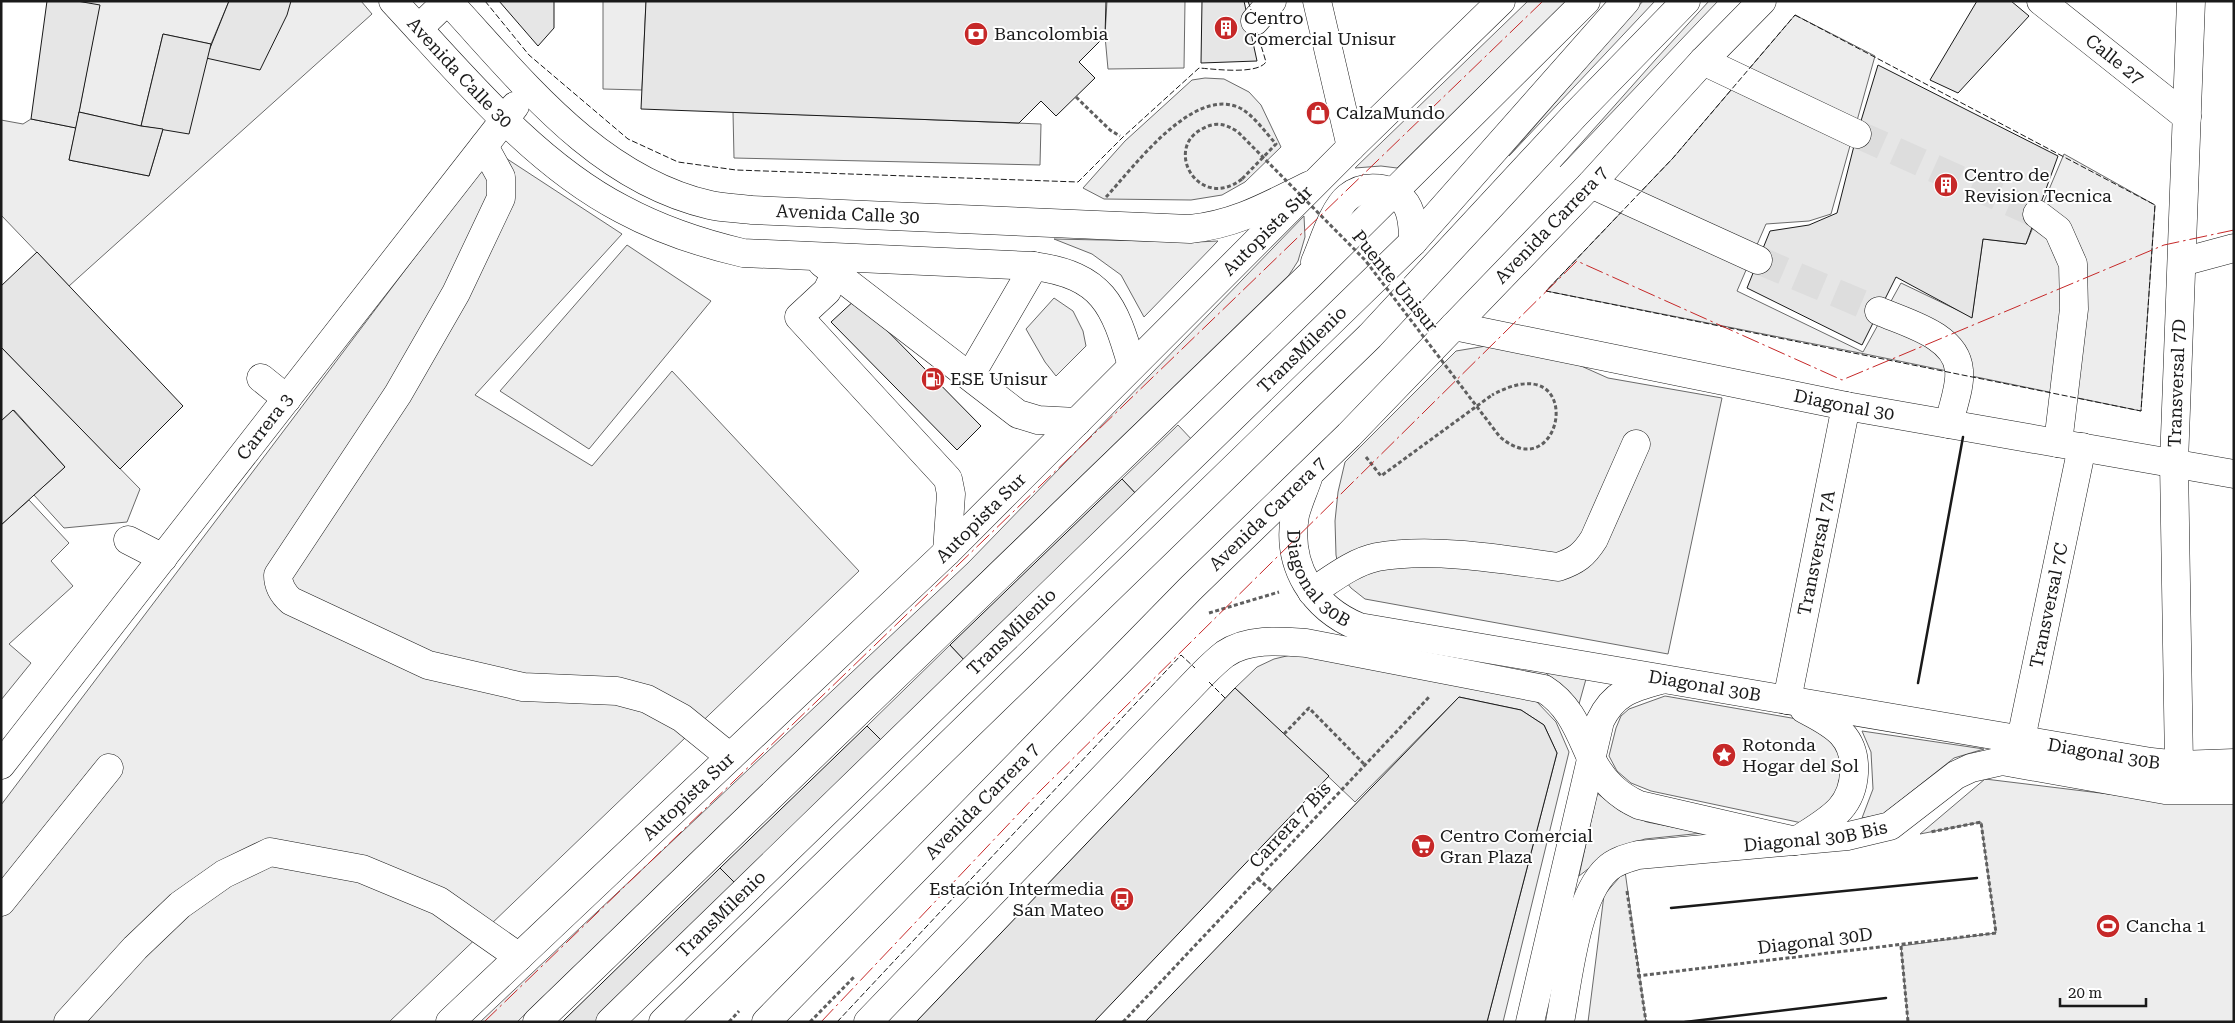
<svg xmlns="http://www.w3.org/2000/svg" width="2235" height="1023" viewBox="0 0 2235 1023" font-family="'Roboto Serif',serif">
	<rect width="100%" height="100%" fill="#fff"/>
	<g fill="#ededed" stroke="#6a6a6a">
		<polygon points="77,1 229,1 211,44 163,34 141,126 79,112 99,6"/>
		<polygon points="291,1 361,1 372,14 69,286 1,215 1,120 23,124 31,119 76,128 69,160 149,176 163,129 206,58"/>
		<polygon points="603,1 646,1 642,90 603,89"/>
		<polygon points="1107,1 1185,1 1184,68 1108,69 1105,36"/>
		<polygon points="1528,1 1566,1 1397,168 1381,166 1355,168"/>
		<polygon points="1643,1 1655,1 1509,156"/>
		<polygon points="1709,1 1718,1 1560,167 1656,59"/>
		<polygon points="1795,15 1875,56 1831,214 1809,221 1766,224 1737,291 1863,352 1901,283 1972,317 1983,239 2026,244 2064,154 2155,205 2141,411 1870,355 1546,291 1673,158"/>
		<polygon points="1205,78 1224,79 1249,92 1261,105 1281,147 1245,182 1222,195 1191,200 1104,199 1083,188 1125,141 1192,80"/>
		<polygon points="733,112 1041,124 1040,165 734,158"/>
		<polygon points="495,151 622,234 475,395 592,466 672,371 859,571 389,1022 1,1022 1,805"/>
		<polygon points="1304,216 1305,237 1298,261 1289,275 517,1022 480,1022 968,563"/>
		<polygon points="1054,239 1197,242 1218,241 1144,317 1121,275 1092,254"/>
		<polygon points="627,245 711,301 589,449 500,391"/>
		<polygon points="1054,298 1073,311 1083,331 1086,346 1056,376 1045,362 1026,329"/>
		<polygon points="1498,344 1543,349 1608,378 1722,398 1668,654 1365,599 1351,588 1340,574 1336,555 1335,521 1338,492 1345,462 1456,351"/>
		<polygon points="1,347 140,489 127,522 64,528 34,495 65,467 14,410 1,421"/>
		<polygon points="1178,425 1194,442 1138,496 1122,479"/>
		<polygon points="29,500 69,543 51,561 73,586 9,644 31,663 1,700 1,525"/>
		<polygon points="950,645 966,662 883,742 867,726"/>
		<polygon points="1295,654 1515,690 1537,702 1556,722 1569,752 1503,1022 1487,1022 1557,753 1544,725 1521,710 1459,697 1355,802 1235,688 1257,667 1274,659"/>
		<polygon points="1545,672 1586,679 1579,704"/>
		<polygon points="1665,696 1803,720 1821,728 1843,756 1837,795 1802,823 1651,791 1631,783 1617,771 1609,756 1616,728 1621,716 1629,709"/>
		<polygon points="1862,731 1984,749 1954,758 1882,815 1862,818 1873,789 1871,752"/>
		<polygon points="1985,779 2182,803 2234,803 2234,1022 1908,1022 1901,946 1996,933 1981,822 1920,834"/>
		<polygon points="1597,793 1620,811 1647,822 1703,833 1645,839 1625,845 1610,852 1579,876"/>
		<polygon points="1625,871 1646,1022 1588,1022 1604,895"/>
	</g>
	<g fill="#e6e6e6" stroke="#1a1a1a">
		<polygon points="47,1 77,1 100,5 76,128 31,119"/>
		<polygon points="229,1 291,1 287,15 260,70 206,58"/>
		<polygon points="499,1 554,1 554,28 538,46"/>
		<polygon points="646,1 1106,1 1105,36 1079,62 1095,78 1056,116 1041,101 1019,123 641,109"/>
		<polygon points="1202,1 1244,1 1257,61 1201,63"/>
		<polygon points="1977,1 2011,1 2029,16 1958,93 1930,80"/>
		<polygon points="163,34 211,44 189,134 141,126"/>
		<polygon points="1878,65 2058,156 2026,244 1983,239 1972,318 1896,277 1862,345 1747,288 1770,231 1809,225 1837,213 1857,134"/>
		<polygon points="79,112 141,126 163,129 149,176 69,160"/>
		<polygon points="37,252 183,406 120,469 1,347 1,286"/>
		<polygon points="856,299 981,426 957,450 831,322"/>
		<polygon points="13,410 65,467 1,525 1,421"/>
		<polygon points="1122,479 1138,496 966,662 950,645"/>
		<polygon points="1235,688 1329,776 1094,1022 916,1022"/>
		<polygon points="1459,697 1521,710 1544,725 1557,753 1487,1022 1145,1022"/>
		<polygon points="867,726 883,742 736,884 720,868"/>
		<polygon points="720,868 736,884 596,1022 562,1022"/>
	</g>
	<g fill="none" stroke-linecap="round" stroke-linejoin="round">
		<g stroke="#ddd" stroke-width="28" stroke-dasharray="28 14" stroke-linecap="butt">
			<polyline points="1857,134 2037,214"/>
			<polyline points="1758,260 1879,311"/>
		</g>
		<g stroke="#1a1a1a" stroke-width="29">
			<g id="minor">
				<polyline points="1317,1 1351,147"/>
				<path id="s1" d="M2041,1L2187,117"/>
				<polyline points="1255,21 1272,1"/>
				<polyline points="419,28 447,1"/>
				<polyline points="1703,61 1857,134"/>
				<path d="M484,146L501,177V198L456,293L398,394L278,575C278,586 283,594 291,601L428,665L523,687L617,691L647,699L682,718L730,757"/>
				<polyline points="1591,184 1758,260"/>
				<polyline points="2037,214 2058,230 2073,264 2074,309 2058,443"/>
				<path d="M1315,262C1323,244 1333,209 1348,197C1365,183 1393,186 1406,204C1413,215 1413,230 1413,242"/>
				<polyline points="2182,262 2234,248"/>
				<polyline points="822,263 1018,414 1038,420 1077,422"/>
				<polyline points="836,272 827,291 799,317 948,479 951,494 947,552"/>
				<path d="M1879,311C1906,323 1956,335 1959,370C1961,386 1952,408 1949,424"/>
				<path id="s2" d="M1454,326L1846,406L2234,474"/>
				<polyline points="970,376 1034,266"/>
				<polyline points="261,378 287,399"/>
				<polyline points="128,540 163,558"/>
				<path d="M1312,592C1332,579 1353,562 1377,557C1431,547 1503,559 1558,567C1576,561 1584,555 1594,539L1636,444"/>
				<path id="s3" d="M1787,700L1846,406"/>
				<path id="s4" d="M2016,763L2082,447"/>
				<path id="s5" d="M2179,765L2174,463L2191,1"/>
				<polyline points="1,902 109,768"/>
				<polyline points="68,1022 135,948 180,905 224,874 270,852 362,869 439,901 519,957"/>
				<polyline points="537,1022 1309,276 1586,1"/>
				<path id="s6" d="M610,1022L1413,242L1626,1"/>
				<path d="M868,1022L1202,675C1209,668 1217,660 1225,654C1248,638 1280,641 1306,643L1544,689C1571,706 1579,732 1592,760"/>
			</g>
		</g>
		<g stroke="#1a1a1a" stroke-width="29">
			<g id="major">
				<path id="s7" d="M393,1C461,74 533,163 622,209C661,230 700,243 743,253L1034,266C1103,276 1114,304 1132,366"/>
				<path id="s8" d="M448,1C523,82 597,179 710,205C723,208 738,208 751,210L1190,229C1237,224 1269,205 1310,185"/>
				<path id="s9" d="M1308,478C1304,490 1298,503 1295,515C1286,566 1313,608 1359,627L2151,762L2179,765L2234,763"/>
				<path d="M1592,760C1603,781 1617,795 1639,805L1796,841C1811,831 1828,822 1840,809C1857,790 1860,754 1842,734C1832,723 1817,716 1804,709"/>
				<path id="s10" d="M1,765L515,106"/>
				<path id="s11" d="M766,1022L1191,588L1349,435L1591,184L1703,61L1762,1"/>
				<path d="M1530,1022L1600,721C1614,692 1632,688 1661,680"/>
				<path id="s12" d="M1560,1022C1568,981 1576,897 1607,869C1615,861 1627,858 1638,855L1848,836L1890,826L1956,775L1971,768L2002,761L2165,790H2234"/>
			</g>
		</g>
		<g stroke="#1a1a1a" stroke-width="29">
			<g id="highway">
				<path id="s13" d="M450,1022L947,552L1351,147L1501,1"/>
				<polyline points="663,1022 1370,336 1575,115 1686,1"/>
			</g>
		</g>
		<g stroke="#5f5f5f" stroke-width="3" stroke-dasharray="4 2.5" stroke-linecap="butt">
			<polyline points="1076,97 1110,130 1120,136"/>
			<path d="M1106,197C1134,167 1191,88 1238,107C1253,114 1265,132 1276,144L1242,179"/>
			<polyline points="1366,457 1381,476 1492,395"/>
			<polyline points="1209,613 1279,592"/>
			<polyline points="1284,734 1309,708 1365,765"/>
			<polyline points="1258,879 1271,890"/>
			<polyline points="1627,891 1646,1022"/>
			<polyline points="1901,946 1908,1022"/>
			<polyline points="1637,976 1996,933 1981,822 1930,832"/>
			<polyline points="729,1022 739,1011"/>
			<polyline points="810,1022 854,977"/>
			<polyline points="1123,1022 1430,696"/>
		</g>
		<use href="#minor" stroke="#fff" stroke-width="28"/>
		<use href="#major" stroke="#fff" stroke-width="28"/>
		<use href="#highway" stroke="#fff" stroke-width="28"/>
		<path stroke="#5f5f5f" stroke-width="3" stroke-dasharray="4 2.5" stroke-linecap="butt" d="M1242,179C1199,212 1163,149 1202,129C1216,121 1226,124 1238,132L1365,260L1500,437C1564,491 1588,343 1492,395"/>
		<g stroke="#1a1a1a" stroke-width="1" stroke-dasharray="6 2.5" stroke-linecap="butt">
			<path d="M485,1L529,55L628,139L678,162L736,170L1078,182L1123,137L1199,68C1214,69 1257,75 1266,62L1257,32"/>
			<polyline points="1248,1 1251,10"/>
			<polygon points="1795,15 2155,205 2141,411 1546,291 1673,158"/>
			<polyline points="1209,682 1225,698"/>
			<polyline points="837,1022 1181,655 1195,668"/>
		</g>
		<g stroke="#1a1a1a" stroke-width="2.5">
			<polyline points="1918,683 1963,437"/>
			<polyline points="1671,908 1977,878"/>
			<polyline points="1685,1022 1886,998"/>
		</g>
		<g stroke="#c62828" stroke-width="1" stroke-dasharray="18 4 2.5 4" stroke-linecap="butt">
			<polyline points="484,1022 1543,1"/>
			<polyline points="821,1022 1040,791 1577,261 1842,380 2164,245 2234,230"/>
		</g>
	</g>
	<defs>
		<g id="building-disc" transform="scale(1.25)"><circle r="9.5" fill="#c62828" stroke="#fff"/><path d="M-4-6H4V6H1V3H-1V6H-4ZM-2.5-4.3h1.7v1.8h-1.7ZM.8-4.3h1.7v1.8H.8ZM-2.5-1h1.7V.8h-1.7ZM.8-1h1.7V.8H.8Z" fill="#fff"/></g>
		<g id="bank-disc" transform="scale(1.25)"><circle r="9.5" fill="#c62828" stroke="#fff"/><path d="M-6-4H6V4H-6ZM0-2.3a2.3 2.3 0 1 0 0 4.6a2.3 2.3 0 1 0 0-4.6Z" fill="#fff"/></g>
		<g id="shop-disc" transform="scale(1.25)"><circle r="9.5" fill="#c62828" stroke="#fff"/><path d="M-5-2.5h2.3a2.7 3.5 0 0 1 5.4 0H5L5.5 6h-11ZM-1.5-2.5h3a1.5 2.3 0 0 0-3 0Z" fill="#fff"/></g>
		<g id="fuel-disc" transform="scale(1.25)"><circle r="9.5" fill="#c62828" stroke="#fff"/><path d="M-5.5-6h7V0h2V4h1.3V-2.5L3-4.5l.8-.8L6-3V5H2.5V1h-1V6h-7ZM-4.2-4.7v3.2H.2V-4.7Z" fill="#fff"/></g>
		<g id="sight-disc" transform="scale(1.25)"><circle r="9.5" fill="#c62828" stroke="#fff"/><path d="M0-6L1.8-2.2L6-1.7L2.9 1.2L3.7 5.4L0 3.3L-3.7 5.4L-2.9 1.2L-6-1.7L-1.8-2.2Z" fill="#fff"/></g>
		<g id="supermarket-disc" transform="scale(1.25)"><circle r="9.5" fill="#c62828" stroke="#fff"/><path d="M-6-5.5h2.5l.6 2H6L4.5 2H-2.5L-4.4-4H-6ZM-1.5 3.2a1.3 1.3 0 1 0 .1 0ZM3 3.2a1.3 1.3 0 1 0 .1 0Z" fill="#fff"/></g>
		<g id="bus-disc" transform="scale(1.25)"><circle r="9.5" fill="#c62828" stroke="#fff"/><path d="M-5-6H5V4H4V6H2V4H-2V6H-4V4H-5ZM-3.5-4V0h7V-4ZM-3.5 1.2v1.5H-2V1.2ZM2 1.2v1.5H3.5V1.2Z" fill="#fff"/></g>
		<g id="stadium-disc" transform="scale(1.25)"><circle r="9.5" fill="#c62828" stroke="#fff"/><path d="M0-5a6.5 5 0 1 0 0 10a6.5 5 0 1 0 0-10ZM-3.5-1.8h7v3.6h-7Z" fill="#fff"/></g>
	</defs>
	<g fill-rule="evenodd">
		<use href="#building-disc" x="1226" y="28"/>
		<use href="#bank-disc" x="976" y="34"/>
		<use href="#shop-disc" x="1318" y="113"/>
		<use href="#building-disc" x="1946" y="185"/>
		<use href="#fuel-disc" x="933" y="379"/>
		<use href="#sight-disc" x="1724" y="755"/>
		<use href="#supermarket-disc" x="1423" y="846"/>
		<use href="#bus-disc" x="1122" y="899"/>
		<use href="#stadium-disc" x="2108" y="926"/>
	</g>
	<g text-anchor="middle" stroke-width="4" stroke-linejoin="round" paint-order="stroke">
		<g font-size="18" fill="#1a1a1a" stroke="#fff" text-anchor="start">
			<text x="1244" y="24">Centro<tspan x="1244" dy="21">Comercial Unisur</tspan></text>
			<text x="994" y="40">Bancolombia</text>
			<text x="1336" y="119">CalzaMundo</text>
			<text x="1964" y="181">Centro de<tspan x="1964" dy="21">Revision Tecnica</tspan></text>
			<text x="950" y="385">ESE Unisur</text>
			<text x="1742" y="751">Rotonda<tspan x="1742" dy="21">Hogar del Sol</tspan></text>
			<text x="1440" y="842">Centro Comercial<tspan x="1440" dy="21">Gran Plaza</tspan></text>
			<text x="1104" y="895" text-anchor="end">Estación Intermedia<tspan x="1104" dy="21">San Mateo</tspan></text>
			<text x="2126" y="932">Cancha 1</text>
		</g>
		<g font-size="18" fill="#1a1a1a" stroke="#fff">
			<text dy="6" stroke="none"><textPath href="#s1" startOffset="94">Calle 27</textPath></text>
			<text dy="6" stroke="none"><textPath href="#s7" startOffset="98">Avenida Calle 30</textPath></text>
			<text dy="6" stroke="none"><textPath href="#s8" startOffset="476">Avenida Calle 30</textPath></text>
			<text dy="6" stroke="none"><textPath href="#s11" startOffset="1119">Avenida Carrera 7</textPath></text>
			<text dy="6" stroke="none"><textPath href="#s13" startOffset="1138">Autopista Sur</textPath></text>
			<text transform="translate(1395 281) rotate(51)" y="6">Puente Unisur</text>
			<text dy="6" stroke="none"><textPath href="#s6" startOffset="965">TransMilenio</textPath></text>
			<text dy="6" stroke="none"><textPath href="#s5" startOffset="382">Transversal 7D</textPath></text>
			<text dy="6" stroke="none"><textPath href="#s2" startOffset="398">Diagonal 30</textPath></text>
			<text dy="6" stroke="none"><textPath href="#s10" startOffset="429">Carrera 3</textPath></text>
			<text dy="6" stroke="none"><textPath href="#s11" startOffset="714">Avenida Carrera 7</textPath></text>
			<text dy="6" stroke="none"><textPath href="#s13" startOffset="732">Autopista Sur</textPath></text>
			<text dy="6" stroke="none"><textPath href="#s3" startOffset="150">Transversal 7A</textPath></text>
			<text dy="6" stroke="none"><textPath href="#s9" startOffset="111">Diagonal 30B</textPath></text>
			<text dy="6" stroke="none"><textPath href="#s4" startOffset="161">Transversal 7C</textPath></text>
			<text dy="6" stroke="none"><textPath href="#s6" startOffset="560">TransMilenio</textPath></text>
			<text dy="6" stroke="none"><textPath href="#s9" startOffset="530">Diagonal 30B</textPath></text>
			<text dy="6" stroke="none"><textPath href="#s9" startOffset="935">Diagonal 30B</textPath></text>
			<text dy="6" stroke="none"><textPath href="#s13" startOffset="328">Autopista Sur</textPath></text>
			<text dy="6" stroke="none"><textPath href="#s11" startOffset="309">Avenida Carrera 7</textPath></text>
			<text transform="translate(1290 825) rotate(-47)" y="6">Carrera 7 Bis</text>
			<text dy="6" stroke="none"><textPath href="#s12" startOffset="375">Diagonal 30B Bis</textPath></text>
			<text dy="6" stroke="none"><textPath href="#s6" startOffset="155">TransMilenio</textPath></text>
			<text transform="translate(1815 941) rotate(-7)" y="6">Diagonal 30D</text>
		</g>
	</g>
	<rect width="2235" height="1023" fill="none" stroke="#1a1a1a" stroke-width="5"/>
	<path d="M2060 998v8h86v-8" fill="none" stroke="#1a1a1a" stroke-width="2.5"/>
	<text x="2068" y="998" font-size="15" fill="#1a1a1a" stroke="#ffffff" stroke-width="4" paint-order="stroke">20 m</text>
</svg>
